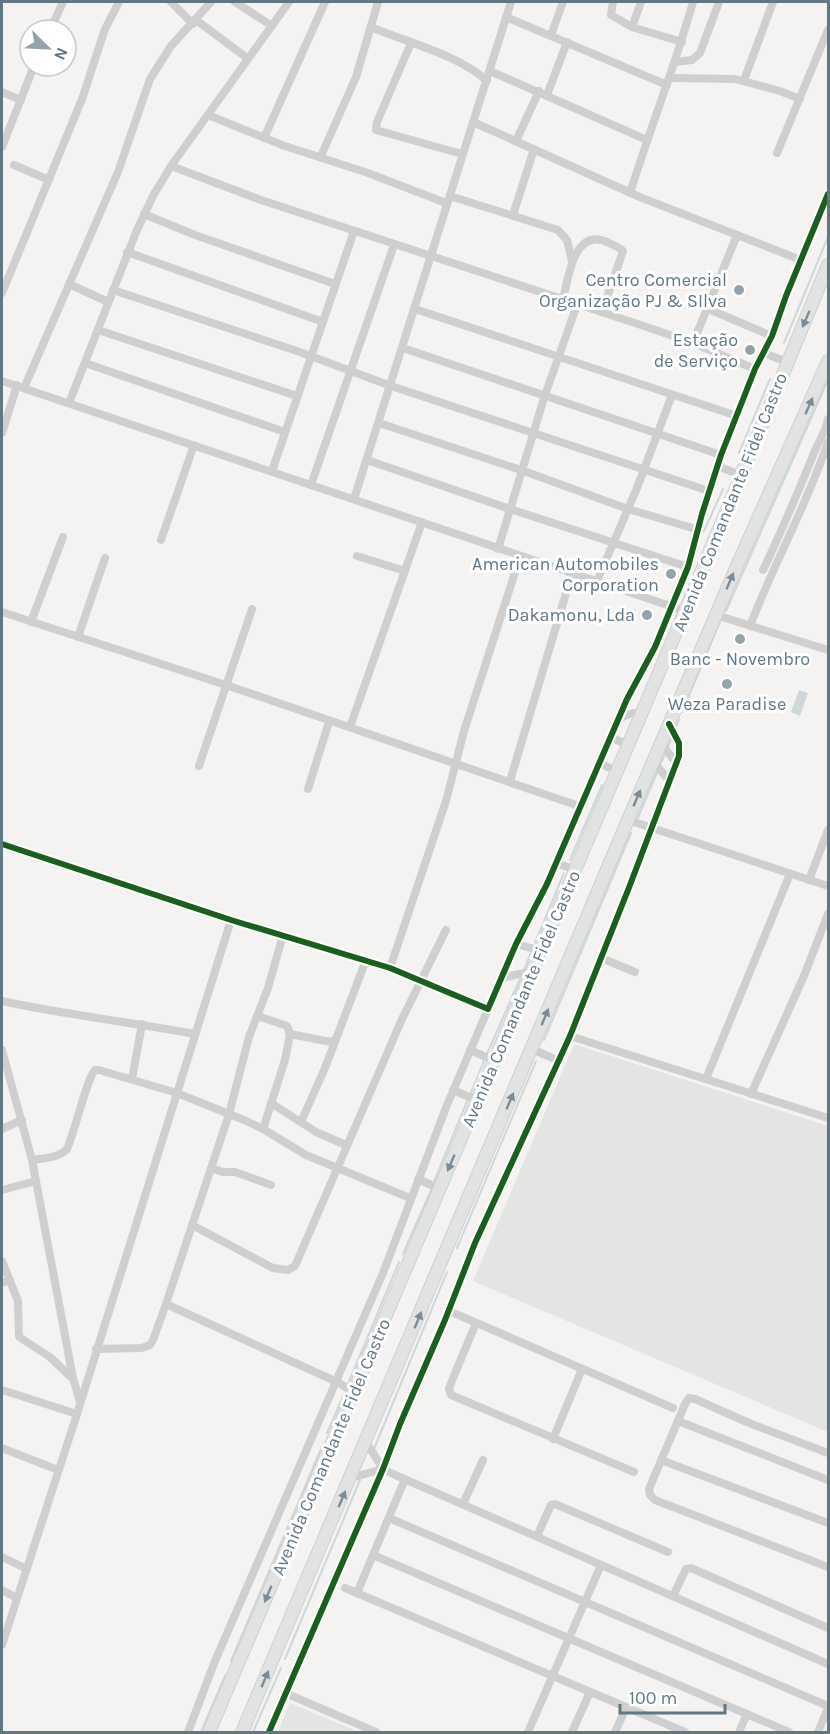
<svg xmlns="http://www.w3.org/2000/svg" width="830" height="1734" viewBox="0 0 830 1734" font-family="Karla,sans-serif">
	<rect width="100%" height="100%" fill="#f4f3f1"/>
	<g fill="#e4e5e3">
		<polygon points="574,1044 828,1126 828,1432 473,1281"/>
		<polygon points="290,1703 359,1732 278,1732"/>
	</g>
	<polygon fill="#ced7d9" points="799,690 808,693 800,716 791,712"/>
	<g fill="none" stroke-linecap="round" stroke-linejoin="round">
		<g stroke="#ced7d9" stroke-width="2">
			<polyline points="784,343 828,237"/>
			<polyline points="739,453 770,379"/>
			<polyline points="704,531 723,489"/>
			<polyline points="726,611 828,380"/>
			<polyline points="682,712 720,622"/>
			<polyline points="675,729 679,720"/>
			<polyline points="667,749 672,737"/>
			<polyline points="660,765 665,754"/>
			<polyline points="637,820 658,770"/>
			<polyline points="570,860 602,785"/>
			<polyline points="535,943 564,873"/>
			<polyline points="524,970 531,952"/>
			<polyline points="544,1040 631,833"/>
			<polyline points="487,1054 520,979"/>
			<polyline points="470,1095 484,1061"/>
			<polyline points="434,1182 468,1099"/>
			<polyline points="457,1248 536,1061"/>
			<polyline points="403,1254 432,1188"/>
			<polyline points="348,1384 399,1262"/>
			<polyline points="327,1433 344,1394"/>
			<polyline points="374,1449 447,1272"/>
			<polyline points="285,1659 360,1480"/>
			<polyline points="231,1661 323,1444"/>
			<polyline points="201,1732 225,1676"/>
			<polyline points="253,1732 281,1668"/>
		</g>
		<g stroke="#cfd0d0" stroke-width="14">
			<g id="highway">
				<polyline points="209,1732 685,611 828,265"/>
				<polyline points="242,1732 628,820 736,568 828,361"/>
			</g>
		</g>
		<g stroke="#cfcfd0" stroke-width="8">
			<polyline points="171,2 193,24"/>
			<polyline points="235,2 272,26"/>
			<polyline points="613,2 611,15 632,27 682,42"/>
			<polyline points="506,17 667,85"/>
			<polyline points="196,20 247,58"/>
			<path d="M371,27C406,42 459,55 487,81"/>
			<polyline points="632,27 641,2"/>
			<polyline points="50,30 63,2"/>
			<polyline points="551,35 563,2"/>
			<polyline points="411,43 377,122 376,130 462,154"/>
			<polyline points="675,62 692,60 700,53 719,2"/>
			<polyline points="490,71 647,140"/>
			<polyline points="670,78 735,79 780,91 800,99"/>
			<polyline points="744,80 773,2"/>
			<polyline points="2,92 21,100"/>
			<polyline points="547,95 567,42"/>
			<polyline points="208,115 282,145 368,173 446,203"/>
			<polyline points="473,122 642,198 801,260"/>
			<polyline points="264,138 325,2"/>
			<polyline points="516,141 539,91"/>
			<polyline points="2,147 34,66"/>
			<polyline points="777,153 828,30"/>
			<polyline points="321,156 356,77 378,2"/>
			<polyline points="14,165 49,180"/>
			<polyline points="171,166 261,200 641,325 693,343 755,369"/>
			<path d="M630,193C650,129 675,66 693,2"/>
			<polyline points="450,196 558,230 567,240 572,261"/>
			<polyline points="144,214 195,235 335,284"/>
			<polyline points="513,215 534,149"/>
			<polyline points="127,252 323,322"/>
			<polyline points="69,284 108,302"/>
			<polyline points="113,290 297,351 391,386 709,491"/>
			<polyline points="2,293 82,99 105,29 119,2"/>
			<path d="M563,300C568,278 574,227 607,242C613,245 619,247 623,251L602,312"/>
			<polyline points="706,308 772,336"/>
			<polyline points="415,309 737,416"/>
			<polyline points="98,330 297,396"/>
			<polyline points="693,343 737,235"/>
			<polyline points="403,348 721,455"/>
			<polyline points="764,353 787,362"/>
			<polyline points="85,363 285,432"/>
			<polyline points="2,381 685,611"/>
			<polyline points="24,388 118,172 150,79 171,46 211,2"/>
			<polyline points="69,403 137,230 154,194 171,166 289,2"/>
			<polyline points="379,423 521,470 628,509 699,530"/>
			<polyline points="2,433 17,385"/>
			<polyline points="367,460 510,509 688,567"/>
			<polyline points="717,466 741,475"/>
			<polyline points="272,471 354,231"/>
			<polyline points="311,485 394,245"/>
			<polyline points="354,499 511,2"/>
			<polyline points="161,540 194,445"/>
			<polyline points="498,549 545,395 577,305"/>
			<polyline points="357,556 405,571"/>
			<path d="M763,570C782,531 798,492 814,453C819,441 826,431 828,419"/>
			<polyline points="597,581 637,488 672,395"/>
			<polyline points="2,612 226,685 579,806"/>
			<polyline points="716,615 828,650"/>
			<polyline points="31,622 63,537"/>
			<path d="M750,626C774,563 807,505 828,442"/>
			<polyline points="78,637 105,558"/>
			<path d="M619,720C626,714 633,712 642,713"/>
			<polyline points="350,727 422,522"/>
			<polyline points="610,737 628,745"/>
			<polyline points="661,743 676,763"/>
			<polyline points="653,761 670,782"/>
			<polyline points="599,763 617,771"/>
			<polyline points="199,766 252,609"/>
			<polyline points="510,781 572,573"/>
			<polyline points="308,789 329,722"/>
			<polyline points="628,820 828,886"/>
			<polyline points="2,844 231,920 390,968 488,1009 516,944 547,884 627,699 655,647 688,567 702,514 721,455 755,369 772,336 786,296 828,194"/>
			<polyline points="556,863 576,870"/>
			<polyline points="809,880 828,830"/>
			<polyline points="516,944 542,951"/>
			<polyline points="601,958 635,972"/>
			<polyline points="390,968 446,801 464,731 520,557"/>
			<polyline points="501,978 533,971"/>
			<path d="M2,1001C66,1015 131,1022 195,1034"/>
			<polyline points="258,1016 287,1026 290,1034"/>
			<polyline points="570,1036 828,1118"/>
			<polyline points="336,1039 366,960"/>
			<polyline points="532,1049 559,1061"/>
			<polyline points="2,1050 32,1160 73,1378 80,1402"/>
			<polyline points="470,1050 495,1061"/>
			<polyline points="132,1079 142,1024"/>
			<polyline points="706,1079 790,874"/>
			<polyline points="453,1090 478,1101"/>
			<polyline points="751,1094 804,976 828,914"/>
			<polyline points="271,1103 316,1132 346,1145"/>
			<polyline points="2,1129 22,1120"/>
			<polyline points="263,1129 285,1060 290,1034 331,1042 336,1039 325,1068 301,1122"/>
			<path d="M32,1160C44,1158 59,1158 67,1149C75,1132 86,1080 95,1070H99L177,1093L244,1120L263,1129L306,1155L410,1198"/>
			<polyline points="211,1168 223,1172 235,1172 271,1185"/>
			<polyline points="418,1179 440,1189"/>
			<polyline points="2,1190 36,1181"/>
			<polyline points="192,1225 273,1268 288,1270 295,1266 402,1019 446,930"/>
			<polyline points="2,1261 18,1301 19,1337 50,1357 72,1378"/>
			<polyline points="2,1283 10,1280"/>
			<polyline points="166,1304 335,1381 354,1392"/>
			<polyline points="449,1311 673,1408"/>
			<polyline points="476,1323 451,1383 449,1389 451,1395 634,1472"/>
			<polyline points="96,1349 142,1348 150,1345 153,1340 166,1304 229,1114 249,1037 268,988 283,935"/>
			<polyline points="2,1390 77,1414"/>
			<polyline points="678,1421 828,1480"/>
			<polyline points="553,1439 582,1369"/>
			<polyline points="366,1442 383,1469 393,1474 828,1664"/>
			<polyline points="2,1448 58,1470"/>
			<polyline points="828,1453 749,1423 695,1399 689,1398 685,1404 649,1489 650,1495 655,1500 828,1567"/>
			<polyline points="661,1460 828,1523"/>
			<polyline points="351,1478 383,1469"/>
			<polyline points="463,1504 483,1460"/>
			<polyline points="389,1518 828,1706"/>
			<polyline points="537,1536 551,1505 555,1504 668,1552"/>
			<polyline points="373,1555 789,1732"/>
			<polyline points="2,1557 27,1569"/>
			<polyline points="345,1588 685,1732"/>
			<polyline points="2,1590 17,1598"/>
			<polyline points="357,1593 405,1479"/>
			<polyline points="673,1596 686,1569 691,1568 828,1628"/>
			<polyline points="2,1645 77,1414 231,920"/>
			<polyline points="285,1693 376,1732"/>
			<polyline points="188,1732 215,1661 383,1273 447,1105 488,1009"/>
			<polyline points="269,1732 383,1469 400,1424 445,1320 475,1243 570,1036 630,885 679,756 679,743 669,724"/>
			<polyline points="528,1732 601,1565"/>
			<polyline points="572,1732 590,1692"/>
			<polyline points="615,1732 626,1708"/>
			<polyline points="739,1732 747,1714"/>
			<polyline points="818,1732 828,1708"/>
		</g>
		<use href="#highway" stroke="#e1e2e2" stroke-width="12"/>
		<g stroke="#fff" stroke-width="10">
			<g id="cycleway">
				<polyline points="2,844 231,920 390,968 488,1009 516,944 547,884 627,699 655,647 688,567 702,514 721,455 755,369 772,336 786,296 828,194"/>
				<polyline points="269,1732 383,1469 400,1424 445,1320 475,1243 570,1036 630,885 679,756 679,743 669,724"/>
			</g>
		</g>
		<use href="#cycleway" stroke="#1b5e20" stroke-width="6"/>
	</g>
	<defs><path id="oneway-solid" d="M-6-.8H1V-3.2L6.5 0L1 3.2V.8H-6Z" transform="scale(1.5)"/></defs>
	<g fill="#7a8c97">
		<use href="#oneway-solid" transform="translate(806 319) rotate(113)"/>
		<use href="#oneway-solid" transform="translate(809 406) rotate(-66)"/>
		<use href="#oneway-solid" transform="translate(730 581) rotate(-67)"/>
		<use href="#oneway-solid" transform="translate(637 798) rotate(-67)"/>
		<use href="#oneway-solid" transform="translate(545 1017) rotate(-67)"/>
		<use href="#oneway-solid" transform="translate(510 1101) rotate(-67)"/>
		<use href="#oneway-solid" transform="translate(451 1163) rotate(113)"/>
		<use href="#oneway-solid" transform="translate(418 1320) rotate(-67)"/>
		<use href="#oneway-solid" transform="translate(342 1499) rotate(-67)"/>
		<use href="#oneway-solid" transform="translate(268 1594) rotate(113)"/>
		<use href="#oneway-solid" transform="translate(265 1679) rotate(-67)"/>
	</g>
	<g fill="#94a2aa" stroke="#fff" stroke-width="2">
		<circle cx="739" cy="290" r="6"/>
		<circle cx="750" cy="350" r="6"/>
		<circle cx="671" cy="574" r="6"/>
		<circle cx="647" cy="615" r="6"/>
		<circle cx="740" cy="639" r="6"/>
		<circle cx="727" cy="684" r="6"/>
	</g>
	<g text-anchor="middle" stroke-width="6" stroke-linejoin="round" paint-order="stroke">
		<g font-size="18" fill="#607784" stroke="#fff" text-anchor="end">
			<text x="727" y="286">Centro Comercial<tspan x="727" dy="21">Organização PJ &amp; SIlva</tspan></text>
			<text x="738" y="346">Estação<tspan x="738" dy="21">de Serviço</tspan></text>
			<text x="659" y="570">American Automobiles<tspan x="659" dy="21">Corporation</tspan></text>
			<text x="635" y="621">Dakamonu, Lda</text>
			<text x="740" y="665" text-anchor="middle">Banc - Novembro</text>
			<text x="727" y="710" text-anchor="middle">Weza Paradise</text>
		</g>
		<g font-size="18" fill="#607784" stroke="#fff">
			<text transform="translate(730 502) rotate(-68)" y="6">Avenida Comandante Fidel Castro</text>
			<text transform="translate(521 999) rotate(-67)" y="6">Avenida Comandante Fidel Castro</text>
			<text transform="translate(331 1447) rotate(-67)" y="6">Avenida Comandante Fidel Castro</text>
		</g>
	</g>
	<rect width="830" height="1734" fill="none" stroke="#607784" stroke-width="6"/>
	<g transform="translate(48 48) rotate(114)"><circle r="28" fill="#ffffff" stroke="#bfc9ce" stroke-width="1.5"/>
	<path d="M0-4.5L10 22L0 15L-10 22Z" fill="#94a2aa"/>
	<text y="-9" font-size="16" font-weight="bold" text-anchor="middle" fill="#607784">N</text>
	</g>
	<path d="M620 1704v9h105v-9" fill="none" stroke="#607784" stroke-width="3"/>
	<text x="629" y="1704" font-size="18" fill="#607784" stroke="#ffffff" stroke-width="4.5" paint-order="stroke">100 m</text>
</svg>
